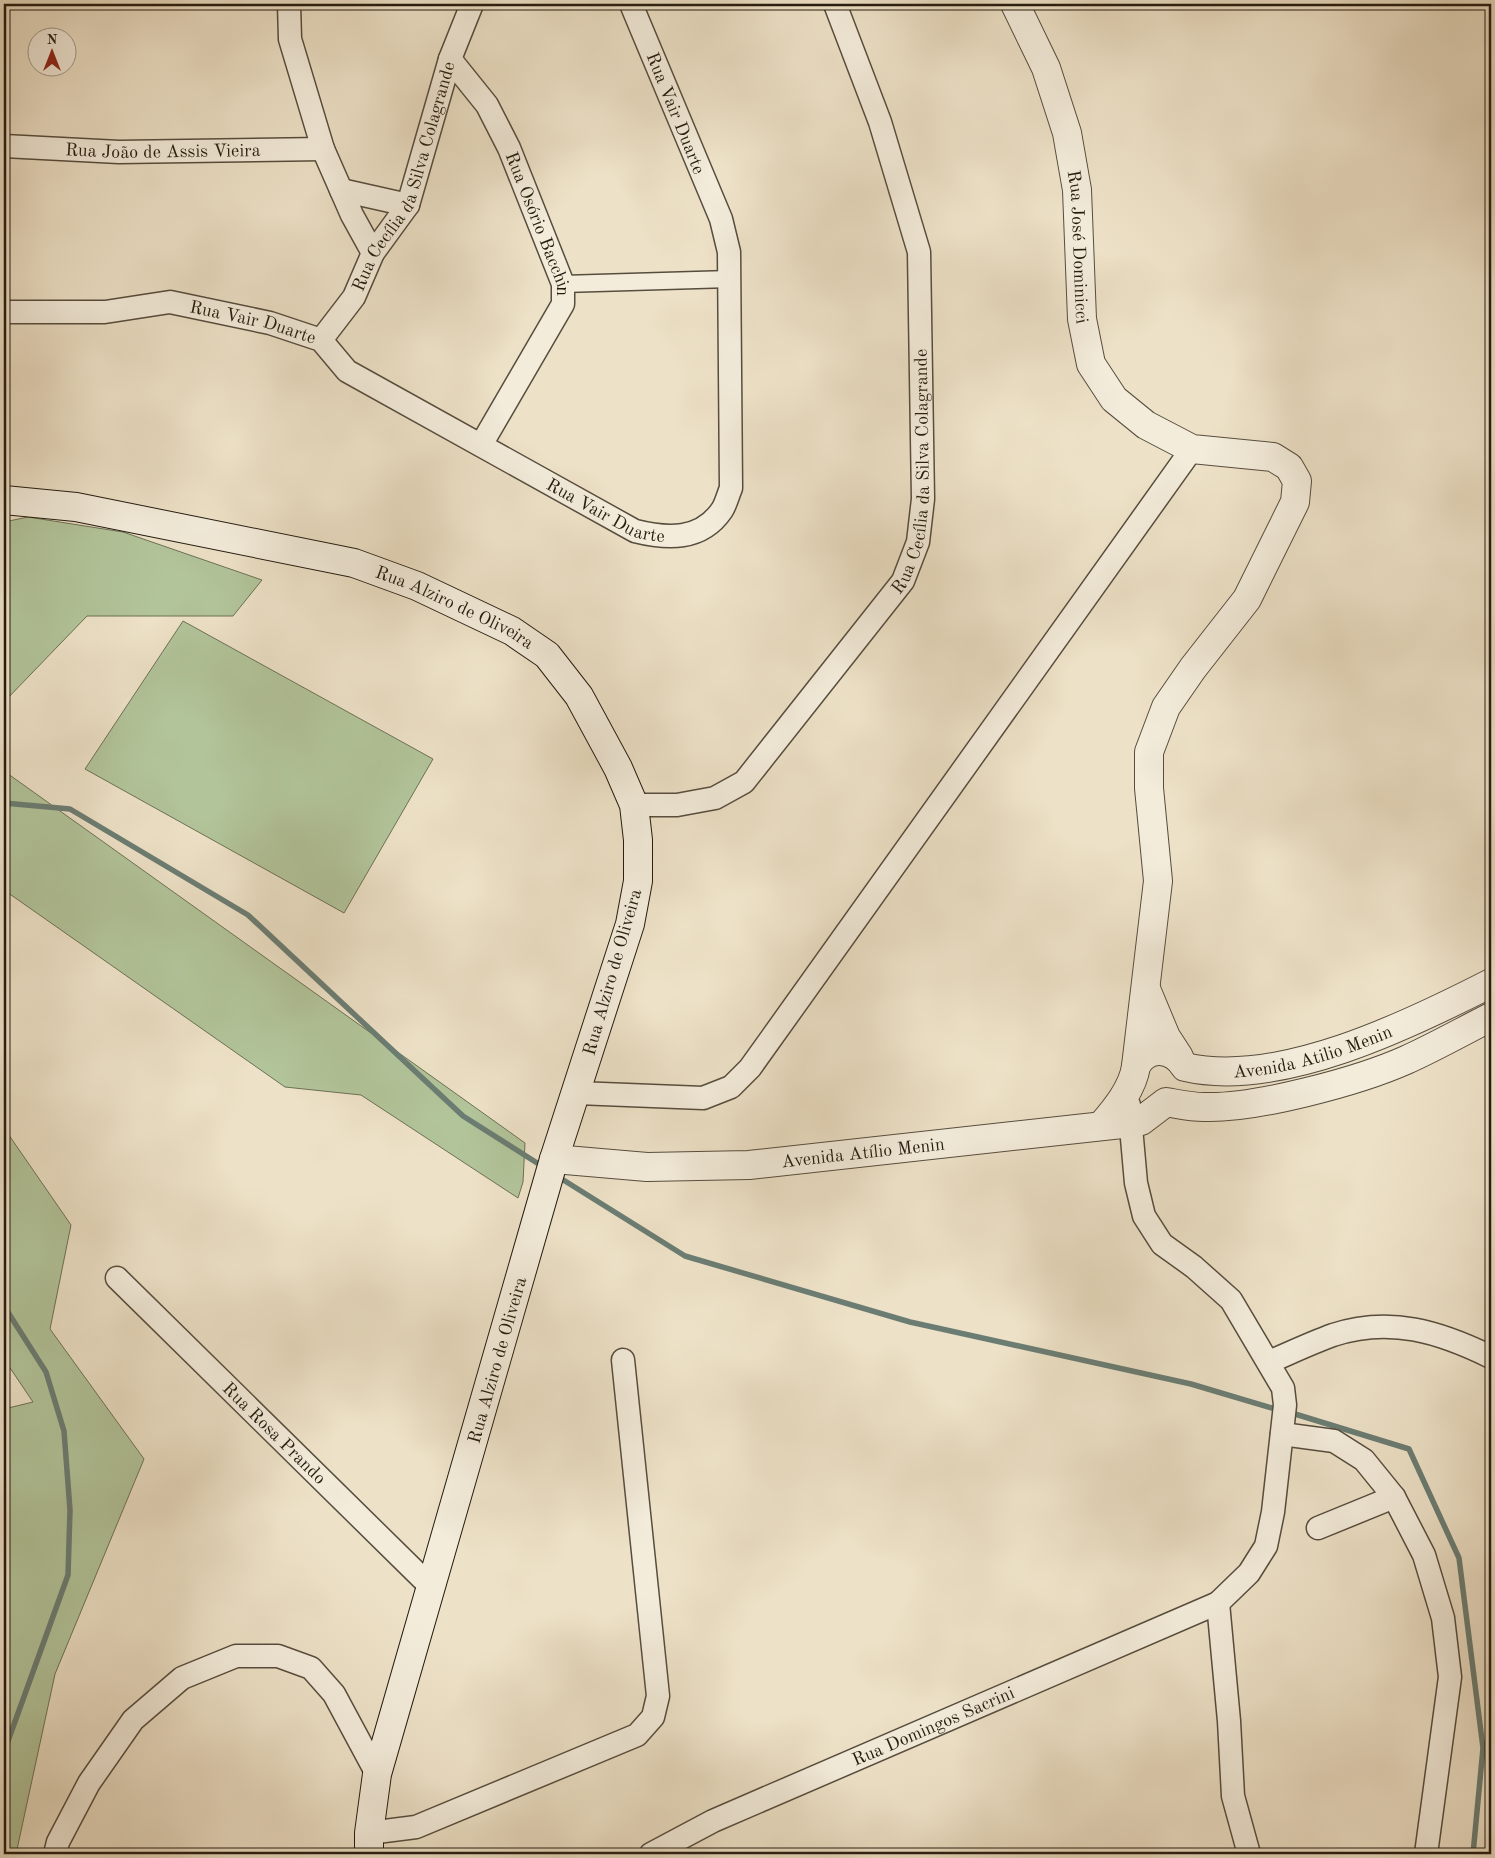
<svg xmlns="http://www.w3.org/2000/svg" width="1495" height="1858" viewBox="0 0 1495 1858" font-family="'Old Standard TT',serif">
	<rect width="100%" height="100%" fill="#ede1c7"/>
	<filter id="stains"><feTurbulence type="fractalNoise" baseFrequency=".004" numOctaves="4"/><feColorMatrix values="0 0 0 0 .2 0 0 0 0 .09 0 0 0 0 .02 0 0 0 .5 -.17"/></filter>
	<radialGradient id="worn" r=".72"><stop offset=".6" stop-color="#630" stop-opacity="0"/><stop offset="1" stop-color="#630" stop-opacity=".3"/></radialGradient>
	<g fill="#b2c49a" stroke="#6c7055">
		<polygon points="28,517 123,532 262,580 233,616 87,616 4,702 4,522"/>
		<polygon points="183,621 433,759 344,913 85,769"/>
		<polygon points="4,771 525,1143 523,1182 518,1198 361,1095 285,1087 4,890"/>
		<polygon points="4,1128 71,1225 50,1329 144,1459 55,1674 16,1854 4,1854 4,1409 33,1402 4,1359"/>
	</g>
	<g fill="none" stroke-linecap="round" stroke-linejoin="round">
		<g stroke="#6b7d73" stroke-width="5.5">
			<polyline points="4,803 70,809 248,915 463,1116 545,1168"/>
			<polyline points="557,1176 685,1256 910,1322 1191,1384 1272,1408"/>
			<polyline points="4,1306 46,1372 64,1431 70,1510 68,1575 4,1752"/>
			<polyline points="1295,1414 1409,1449 1459,1558 1483,1748 1473,1854"/>
		</g>
		<g stroke="#574d3e" stroke-width="19">
			<polyline id="pedestrian" points="563,284 730,279"/>
		</g>
		<g stroke="#574d3e" stroke-width="25">
			<g id="minor">
				<polyline points="289,4 290,39 323,149 352,215 373,253"/>
				<path id="s1" d="M450,59L487,105L509,148L563,284V304L481,445"/>
				<path id="s2" d="M4,146L119,152L323,149"/>
				<polyline points="341,190 408,205"/>
				<path id="s3" d="M4,312H105L170,302L270,323L321,340L347,371L635,531C667,539 701,541 722,510C726,504 728,495 731,488L729,252L721,219L631,4"/>
				<path id="s4" d="M321,340L354,297L373,253L408,205L450,59L472,4"/>
				<path id="s5" d="M634,805H677L715,798L744,782L903,581L918,542L923,499L919,252L880,122L835,4"/>
				<polyline points="577,1093 703,1098 731,1087 750,1068 1192,449"/>
				<path id="s6" d="M117,1278L432,1588"/>
				<path d="M1269,1362C1290,1353 1311,1343 1333,1335C1390,1316 1440,1332 1491,1357"/>
				<polyline points="1282,1434 1334,1441 1364,1460 1394,1497 1424,1555 1443,1618 1450,1677 1426,1854"/>
				<polyline points="1318,1528 1394,1497"/>
				<polyline points="1218,1603 1229,1721 1233,1796 1249,1854"/>
				<polyline points="369,1833 416,1827 637,1735 653,1717 658,1696 623,1360"/>
				<polyline points="55,1854 58,1842 89,1783 133,1720 182,1678 236,1656 278,1656 311,1668 334,1694 377,1774"/>
				<path id="s7" d="M651,1854L713,1821L1218,1603L1249,1573L1266,1546L1273,1512L1285,1405L1283,1388L1231,1300L1194,1267L1162,1244L1144,1216L1136,1183L1129,1105"/>
			</g>
		</g>
		<g stroke="#574d3e" stroke-width="30">
			<g id="tertiary">
				<path id="s8" d="M1015,4L1046,68L1067,133L1077,190L1082,319L1091,364L1114,399L1146,425L1192,449L1273,457L1289,467L1297,481L1295,502L1247,599L1193,668L1166,707L1149,752V788L1158,881L1136,1066C1133,1088 1116,1109 1101,1126"/>
				<polyline points="1146,989 1166,1037 1179,1057"/>
				<path id="s9" d="M1136,1066C1148,1044 1173,1048 1185,1067C1278,1089 1409,1025 1491,983"/>
				<path id="s10" d="M554,1159L647,1167L749,1165L1131,1123L1141,1121L1166,1102C1178,1104 1191,1107 1204,1107C1255,1109 1359,1081 1406,1060C1435,1047 1463,1031 1491,1017"/>
			</g>
		</g>
		<g stroke="#251c10" stroke-width="30">
			<g id="secondary">
				<path id="s11" d="M4,500L76,507L354,563L417,586L512,631L547,655L579,696L618,768L634,805L638,840V881L630,924L554,1159L377,1774L369,1833V1854"/>
			</g>
		</g>
		<use href="#pedestrian" stroke="#f3ecdb" stroke-width="16"/>
		<use href="#minor" stroke="#f3ecdb" stroke-width="22"/>
		<use href="#tertiary" stroke="#f3ecdb" stroke-width="28"/>
		<use href="#secondary" stroke="#f3ecdb" stroke-width="28"/>
	</g>
	<g text-anchor="middle" stroke-width="4.5" stroke-linejoin="round" paint-order="stroke">
		<g font-size="18" fill="#251c10" stroke="#f3ecdb">
			<text transform="translate(676 113) rotate(68)" y="6">Rua Vair Duarte</text>
			<text dy="6" stroke="none"><textPath href="#s2" startOffset="159">Rua João de Assis Vieira</textPath></text>
			<text dy="6" stroke="none"><textPath href="#s4" startOffset="186">Rua Cecília da Silva Colagrande</textPath></text>
			<text dy="6" stroke="none"><textPath href="#s1" startOffset="189">Rua Osório Bacchin</textPath></text>
			<text dy="6" stroke="none"><textPath href="#s8" startOffset="254">Rua José Dominicci</textPath></text>
			<text dy="6" stroke="none"><textPath href="#s3" startOffset="252">Rua Vair Duarte</textPath></text>
			<text dy="6" stroke="none"><textPath href="#s5" startOffset="482">Rua Cecília da Silva Colagrande</textPath></text>
			<text dy="6" stroke="none"><textPath href="#s3" startOffset="658">Rua Vair Duarte</textPath></text>
			<text dy="6" stroke="none"><textPath href="#s11" startOffset="466">Rua Alziro de Oliveira</textPath></text>
			<text transform="translate(612 972) rotate(-74)" y="6">Rua Alziro de Oliveira</text>
			<text dy="6" stroke="none"><textPath href="#s9" startOffset="191">Avenida Atilio Menin</textPath></text>
			<text dy="6" stroke="none"><textPath href="#s10" startOffset="310">Avenida Atílio Menin</textPath></text>
			<text transform="translate(497 1360) rotate(-74)" y="6">Rua Alziro de Oliveira</text>
			<text dy="6" stroke="none"><textPath href="#s6" startOffset="221">Rua Rosa Prando</textPath></text>
			<text dy="6" stroke="none"><textPath href="#s7" startOffset="310">Rua Domingos Sacrini</textPath></text>
		</g>
	</g>
	<rect width="1495" height="1858" fill="none" stroke="#ede1c7" stroke-width="20"/>
	<rect x="5" y="5" width="1485" height="1848" fill="none" stroke="#251c10" stroke-width="2.5"/>
	<rect x="10" y="10" width="1475" height="1838" fill="none" stroke="#251c10"/>
	<g transform="translate(52 52)"><circle r="24" fill="#f3ecdb" stroke="#a1998a"/>
	<path d="M0-4L9 19L0 12L-9 19Z" fill="#8f2418"/>
	<text y="-8" font-size="14" font-weight="bold" text-anchor="middle" fill="#251c10">N</text>
	</g>
	<rect width="100%" height="100%" filter="url(#stains)"/>
	<rect width="100%" height="100%" fill="url(#worn)"/>
</svg>
